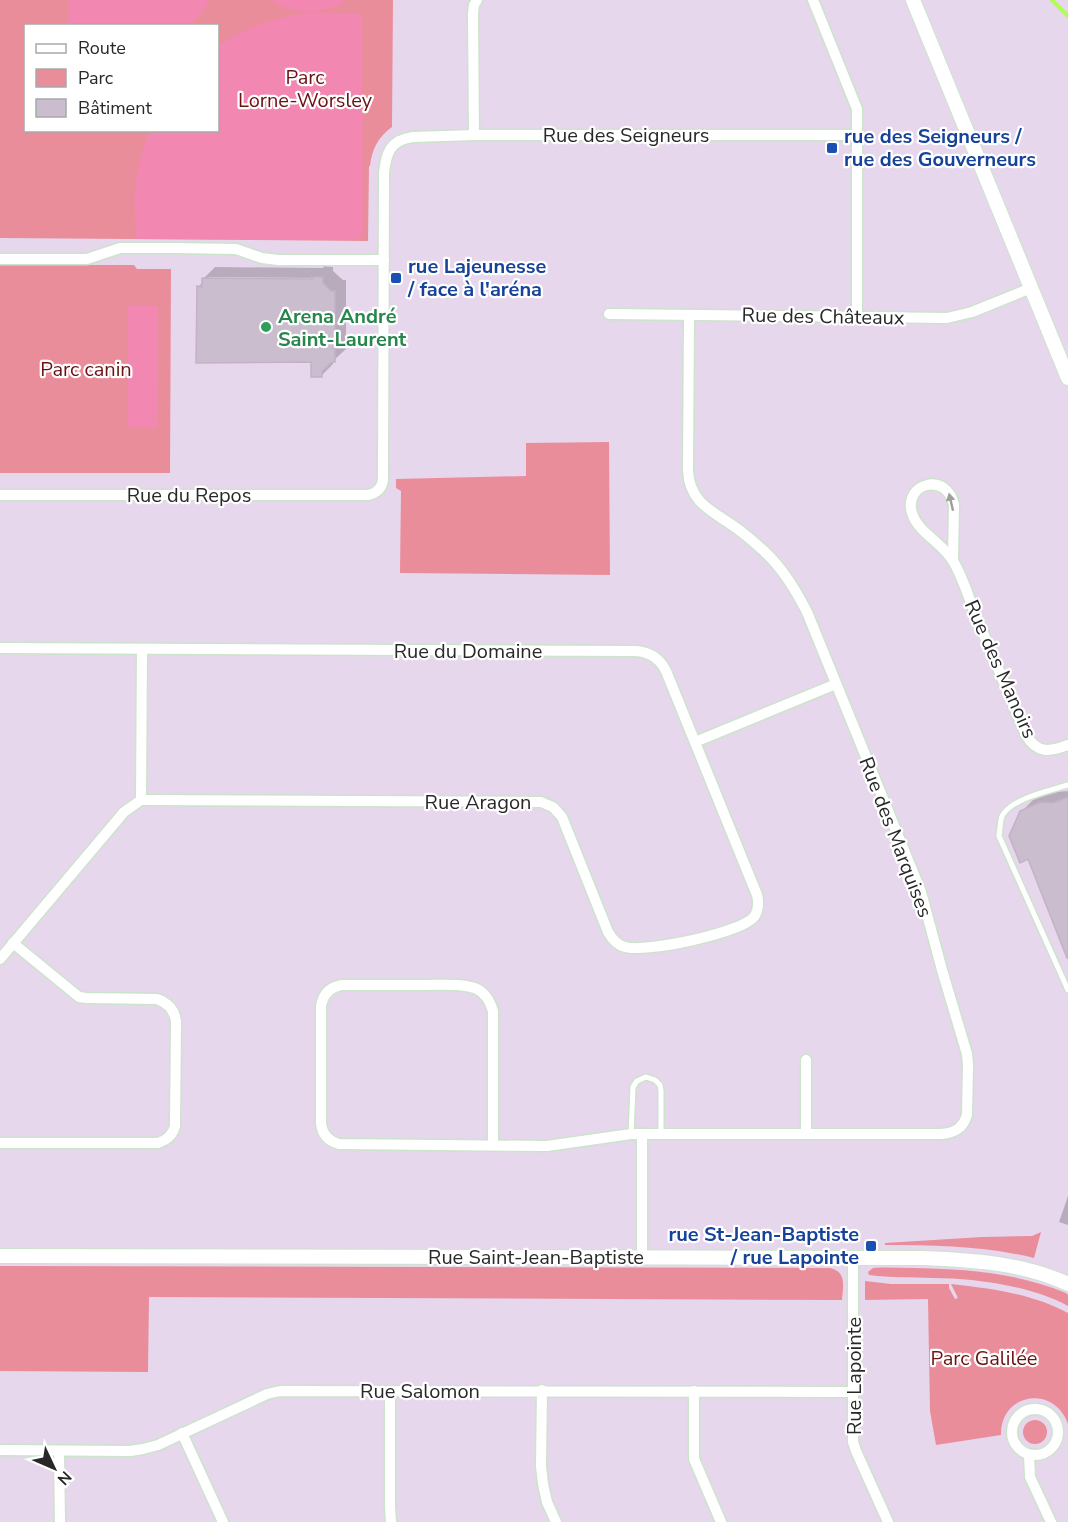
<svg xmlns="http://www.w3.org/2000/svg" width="1068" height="1522" viewBox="0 0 1068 1522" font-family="'Nunito Sans',sans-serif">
	<rect width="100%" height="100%" fill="#e7d7ec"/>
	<g fill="#ea8d9b" fill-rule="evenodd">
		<path d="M0,0H393L392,127C378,137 372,149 370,166H369L368,241L0,238ZM26,26H218V130H26Z"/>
		<polygon points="0,265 134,265 137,269 171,269 170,473 0,473"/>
		<polygon points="609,442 610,575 400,573 401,491 396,488 396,479 526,476 526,443"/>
		<path d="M1041,1232L1034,1258C985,1246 935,1245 885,1245V1243L982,1237L1032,1236Z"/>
		<path d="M0,1266L830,1268C847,1272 843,1286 842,1300L149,1297L148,1372L0,1371Z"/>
		<path d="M873,1268C887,1267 901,1268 915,1268C966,1269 1018,1273 1066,1293L1068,1295V1306C1033,1286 973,1278 933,1278C911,1277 891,1278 869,1275L868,1272Z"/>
		<path d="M865,1281L891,1284H949V1288L955,1299L958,1298L951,1284C993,1289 1030,1293 1068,1313V1424C1054,1384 1000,1393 1001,1435L936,1445L930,1411L928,1299L865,1300Z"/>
		<circle cx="1035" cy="1432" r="12"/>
	</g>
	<g fill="#f287b1">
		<polygon points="69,0 210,0 202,12 190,25 68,26"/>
		<path d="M271,0H343V4C318,12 294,16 271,0Z"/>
		<path d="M310,12L362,14L363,234L356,240L137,239C131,201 136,166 149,131L218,130V46C245,26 277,17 310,12Z"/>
		<polygon points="128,306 158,306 157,427 127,427"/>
	</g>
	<g fill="#0003" fill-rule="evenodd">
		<path d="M324,266L333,267V271L343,280H346V349L333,361V364L322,375L312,360L198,287L203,282V279L215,267L323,268ZM209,277L319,278V281L206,280Z"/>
		<polygon points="1068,791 1068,956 1021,812 1033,800 1054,792"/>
		<polygon points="1068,1196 1068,1225 1059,1222"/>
	</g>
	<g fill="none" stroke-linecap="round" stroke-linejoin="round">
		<polyline stroke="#b3fb5d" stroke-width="4" points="1052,0 1068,16"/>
	</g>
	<g fill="#cabdcd" stroke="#c4b1c7" stroke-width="1.5">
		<polygon points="311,277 323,277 323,283 331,291 335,291 335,362 332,362 322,371 322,377 311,377 311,362 196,363 197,286 202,287 202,278 312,279"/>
		<polygon points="1068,797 1068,958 1067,958 1028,859 1020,863 1009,836 1020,811 1041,802 1053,803"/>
	</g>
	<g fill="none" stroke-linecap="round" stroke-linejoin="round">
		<g stroke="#cce3cc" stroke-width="8">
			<g id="service">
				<path d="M1068,785C1049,791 1012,798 1002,816C1000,822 1000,830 999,836L1068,990"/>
				<polyline points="631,1134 633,1087 637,1081 646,1077 655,1080 660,1085 661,1091 661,1134"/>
			</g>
		</g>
		<g stroke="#cce3cc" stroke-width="13">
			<g id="minor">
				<polyline points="813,0 857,109 857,317"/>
				<polyline points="474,135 473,14 474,5 477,0"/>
				<polyline points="0,259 87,259 120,248 174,248 236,249 262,258 278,260 384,260"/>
				<polyline points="609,314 947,318 972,312 1031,288"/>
				<path d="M0,495H368C377,493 382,488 383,480L384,173C386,153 390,140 413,137L474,135H857"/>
				<path d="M953,560L954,505C947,471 903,483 912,513C918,533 943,543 953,561C963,577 969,599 976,616C993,656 1009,695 1026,735C1037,754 1050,752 1068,745"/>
				<path d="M0,648L633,651C648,651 659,657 666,671L757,895C759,903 759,910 754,917C740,933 646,953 625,947C617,945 612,939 608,932L562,817L553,807L541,802L141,800"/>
				<polyline points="695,742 836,684"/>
				<polyline points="0,959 124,812 141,800 142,649"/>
				<polyline points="806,1134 806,1060"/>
				<path d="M0,1143H158C167,1140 173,1135 175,1126L176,1022C175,1010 168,1003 157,999L86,998L79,997L13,943"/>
				<path d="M493,1145V1011C490,1001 485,993 477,989C464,983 440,985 426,985C398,985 370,985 342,985C330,987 323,994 321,1006V1123C322,1134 328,1141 339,1144L547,1146L631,1134H941C955,1133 963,1128 967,1115L968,1065L967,1054L942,970L921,892L807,612C795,589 783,569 764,551C754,542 744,533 732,525C710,510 689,501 688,470L689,315"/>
				<polyline points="642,1257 642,1134"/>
				<polyline points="853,1258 853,1442 856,1451 888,1522"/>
				<polyline points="542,1390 541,1466 543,1484 547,1502 556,1522"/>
				<polyline points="390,1391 390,1507 391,1522"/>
				<polyline points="694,1391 694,1459 721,1522"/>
				<circle cx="1035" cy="1432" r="23"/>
				<polyline points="182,1433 223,1522"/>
				<polyline points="0,1450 130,1451 143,1449 158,1445 267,1394 280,1391 852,1392"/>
				<polyline points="59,1451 60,1522"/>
				<polyline points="1029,1455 1030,1477 1051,1522"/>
			</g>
		</g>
		<g stroke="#cce3cc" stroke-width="16">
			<g id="tertiary">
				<polyline points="913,0 1068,378"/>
				<path d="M0,1256L923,1258C973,1260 1023,1263 1068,1284"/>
			</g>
		</g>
		<use href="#service" stroke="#fff" stroke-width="5"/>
		<use href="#minor" stroke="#fff" stroke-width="10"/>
		<use href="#tertiary" stroke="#fff" stroke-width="14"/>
	</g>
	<defs><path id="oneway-solid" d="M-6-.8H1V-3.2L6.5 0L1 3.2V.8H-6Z" transform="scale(1.5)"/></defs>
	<use fill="#9e9e9e" href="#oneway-solid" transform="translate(951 502) rotate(-103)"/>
	<g fill="#1a4fb4" stroke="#fff" stroke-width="2">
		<rect x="826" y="142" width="12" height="12" rx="3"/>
		<rect x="390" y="272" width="12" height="12" rx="3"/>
		<rect x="865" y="1240" width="12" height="12" rx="3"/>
	</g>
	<circle fill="#2e9e5b" stroke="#fff" stroke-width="2" cx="266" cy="327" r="6"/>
	<g text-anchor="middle" stroke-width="4.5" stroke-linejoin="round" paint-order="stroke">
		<g font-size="20" fill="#6b1213" stroke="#fff">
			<text x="305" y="84">Parc<tspan x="305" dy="23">Lorne-Worsley</tspan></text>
			<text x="86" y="376">Parc canin</text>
			<text x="984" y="1365">Parc Galilée</text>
		</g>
		<g font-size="20" fill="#282828" stroke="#fff">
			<text x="626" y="142">Rue des Seigneurs</text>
			<text transform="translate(823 316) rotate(1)" y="7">Rue des Châteaux</text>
			<text x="189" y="502">Rue du Repos</text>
			<text x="468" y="658">Rue du Domaine</text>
			<text transform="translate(1001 669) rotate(66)" y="7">Rue des Manoirs</text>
			<text x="478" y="809">Rue Aragon</text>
			<text transform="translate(896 837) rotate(69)" y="7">Rue des Marquises</text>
			<text x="536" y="1264">Rue Saint-Jean-Baptiste</text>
			<text transform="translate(854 1376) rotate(-90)" y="7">Rue Lapointe</text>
			<text x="420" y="1398">Rue Salomon</text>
		</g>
		<g font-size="20" font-weight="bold" fill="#164399" stroke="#fff" text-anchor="start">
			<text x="844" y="143">rue des Seigneurs /<tspan x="844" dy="23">rue des Gouverneurs</tspan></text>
			<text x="408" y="273">rue Lajeunesse<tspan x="408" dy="23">/ face à l'aréna</tspan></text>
			<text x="859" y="1241" text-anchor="end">rue St-Jean-Baptiste<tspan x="859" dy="23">/ rue Lapointe</tspan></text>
		</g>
		<g font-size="20" font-weight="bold" fill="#27864d" stroke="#fff" text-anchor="start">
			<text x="278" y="323">Arena André<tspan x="278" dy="23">Saint-Laurent</tspan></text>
		</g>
	</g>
	<rect x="24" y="24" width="195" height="108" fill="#ffffff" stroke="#a9a9a9" stroke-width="1.5"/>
	<rect x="36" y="44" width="30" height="9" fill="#ffffff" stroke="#a9a9a9" stroke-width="1.5"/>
	<text x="78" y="54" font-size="18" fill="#282828">Route</text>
	<rect x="36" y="69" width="30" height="18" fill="#ea8d9b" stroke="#a9a9a9" stroke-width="1.5"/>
	<text x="78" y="84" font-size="18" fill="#282828">Parc</text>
	<rect x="36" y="99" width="30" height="18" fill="#cabdcd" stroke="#a9a9a9" stroke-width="1.5"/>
	<text x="78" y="114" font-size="18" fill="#282828">Bâtiment</text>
	<g transform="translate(54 1468) rotate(134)" stroke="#ffffff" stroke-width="4.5" paint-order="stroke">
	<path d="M0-4.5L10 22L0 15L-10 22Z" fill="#282828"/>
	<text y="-9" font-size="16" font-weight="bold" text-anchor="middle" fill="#282828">N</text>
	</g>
</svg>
